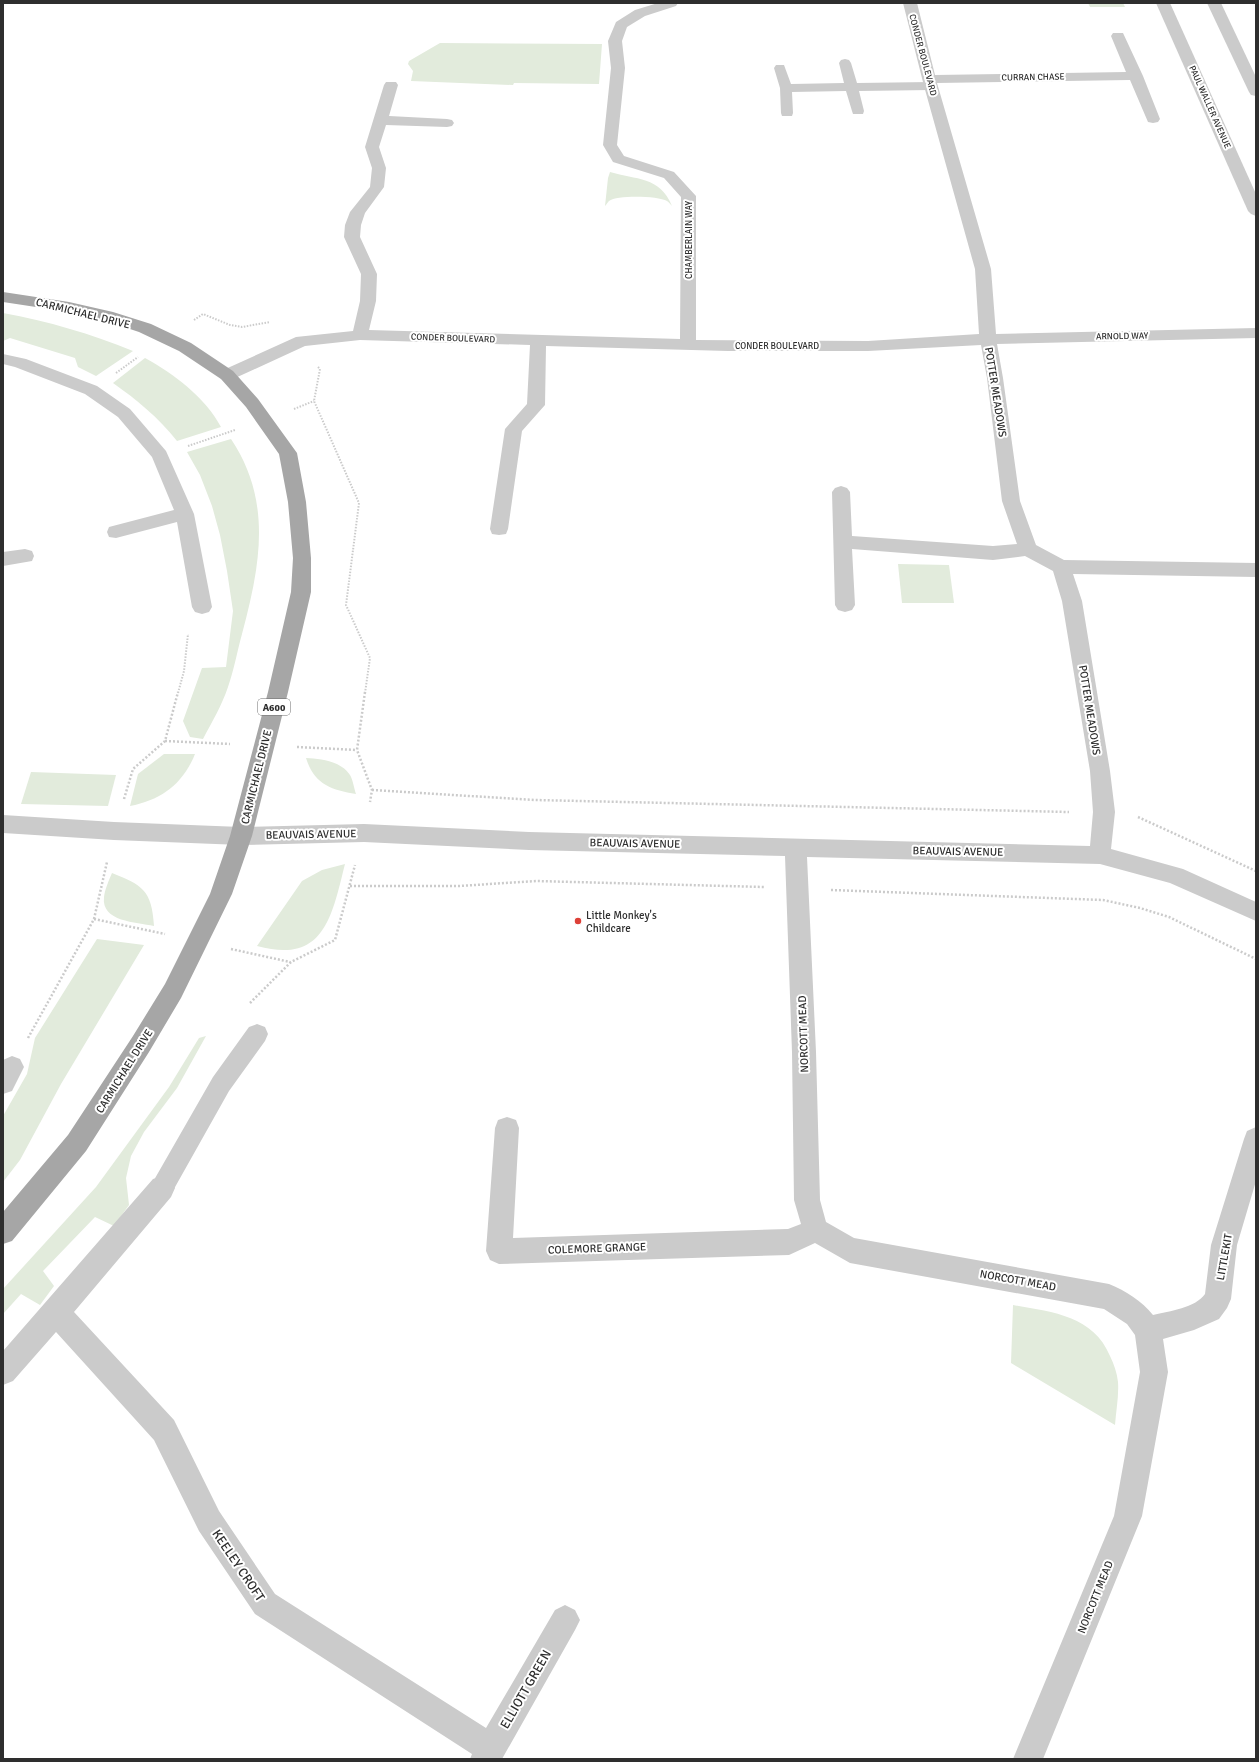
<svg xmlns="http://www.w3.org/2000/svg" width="1259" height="1762" viewBox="0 0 1259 1762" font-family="Signika,sans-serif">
	<rect width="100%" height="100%" fill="#fff"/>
	<g fill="#e2ebdc">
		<polygon points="1088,3 1123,3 1125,7 1090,7"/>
		<polygon points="440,43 602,44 599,84 514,83 513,85 411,81 413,71 408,64 409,61"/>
		<path d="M610,172C636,180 660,176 672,206C670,204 669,202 667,201C658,196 617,195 609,201C608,202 606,205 605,206L608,178Z"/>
		<path d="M3,313C48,321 91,334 133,351L96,376L78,367L75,358L10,338L3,341Z"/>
		<path d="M145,358C174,374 205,397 221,427L177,441C158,417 137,400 113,383Z"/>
		<path d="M231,439C273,502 260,566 242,634C237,652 234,670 228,687C222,705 212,722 203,739L190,737L183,721L202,668L226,667L233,611L227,571L220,535L212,506L200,475L187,452Z"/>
		<polygon points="898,564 949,565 954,603 902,603"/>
		<path d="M164,754H195C183,784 161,800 130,806L138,774Z"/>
		<path d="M306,758C321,759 341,761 350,775C353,780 354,788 356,794C331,790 314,784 306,758Z"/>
		<polygon points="31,772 116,775 108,806 21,804"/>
		<path d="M345,864C332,915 325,965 257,946L302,881L322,870Z"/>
		<path d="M112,873C142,885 152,890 154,926C136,922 101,922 104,897C105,889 109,880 112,873Z"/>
		<polygon points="97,939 144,945 61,1084 20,1160 3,1182 3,1116 27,1074 35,1038"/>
		<polygon points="206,1036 177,1088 144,1132 131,1156 126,1178 129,1205 114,1226 95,1217 43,1271 54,1286 40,1305 21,1294 3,1314 3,1289 96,1187 169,1087 199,1038"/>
		<path d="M1013,1305C1051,1312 1093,1315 1110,1356C1114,1364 1117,1373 1118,1382C1119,1396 1116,1411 1115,1425L1011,1363Z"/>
	</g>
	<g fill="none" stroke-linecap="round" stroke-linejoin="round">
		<g stroke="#cbcbcb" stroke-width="2" stroke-dasharray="1.5 1.5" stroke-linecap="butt">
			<polyline points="194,320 203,314 230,325 242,327 270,322"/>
			<polyline points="318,367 320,369 314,401 359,503 346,605 370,658 365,693"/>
			<polyline points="116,373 138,357"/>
			<polyline points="294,409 314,401"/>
			<polyline points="188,446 235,430"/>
			<polyline points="178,693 184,671 188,634"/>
		</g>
		<g stroke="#cbcbcb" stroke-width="2.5" stroke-dasharray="2 2" stroke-linecap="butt">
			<polyline points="365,692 357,750 372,790 370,802"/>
			<polyline points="165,741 230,744"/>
			<polyline points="297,747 357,750"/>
			<polyline points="372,790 535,800 1069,812"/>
			<polyline points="124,799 133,769 165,741 178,692"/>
			<polyline points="1138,817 1256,871"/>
			<polyline points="350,886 459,886 536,881 764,887"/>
			<polyline points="831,890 1103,900 1140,908 1169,917 1256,959"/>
			<polyline points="94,919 165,934"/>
			<polyline points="231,949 290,962"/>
			<polyline points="250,1003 291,962 335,940 355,865"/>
			<polyline points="28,1038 94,919 107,862"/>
		</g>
		<g fill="#cbcbcb" fill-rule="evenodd">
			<polygon points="845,59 849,60 851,63 857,83 931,82 935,83 937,86 935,89 931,90 859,91 864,111 863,114 853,114 852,111 846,91 792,92 793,113 792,116 782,116 781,113 780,88 774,68 776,65 784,65 791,84 844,83 839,63 841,60"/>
			<polygon points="257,1024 265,1027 268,1034 265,1041 229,1091 170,1196 162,1199 154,1196 151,1188 154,1180 213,1077 249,1027"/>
		</g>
		<g fill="#cbcbcb" fill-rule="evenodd">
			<path d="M658,3H678L676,6L645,16L627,27L622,41L625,68L617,145L624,156L674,172L696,196V340L868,341L979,334L975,269L924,86L903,3H917L935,75L1126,72L1111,36L1113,33H1123L1143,76L1160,119L1158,122L1153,123L1148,122L1130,80L937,83L991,269L996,334L1256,328V338L997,344L1003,378L1020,501L1036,545L1064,560L1256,563V577L1073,574L1082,601L1110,771L1115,812L1111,849L1183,869L1256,902V921L1170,883L1100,864L807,857L816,1052L820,1200L826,1222L854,1238L1109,1284C1126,1291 1142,1301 1153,1315C1170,1311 1195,1308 1205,1294L1211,1245L1244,1139L1247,1131L1256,1127V1181L1237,1245L1231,1299L1227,1308L1219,1319L1194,1330L1163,1339L1168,1372L1142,1516L1043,1759H1013L1114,1516L1140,1372L1135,1335L1127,1324L1104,1309L850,1263L815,1243L789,1255L499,1264L490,1260L486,1251L495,1128L498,1120L507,1117L516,1120L519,1128L513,1238L788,1229L801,1224L794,1200L792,1052L785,856L529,850L364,842L241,845L114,840L3,833V815L114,822L241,827L364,824L529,832L1090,846L1093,812L1090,771L1062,601L1053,571L1025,556L993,560L852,549L855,605L852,610L845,612L838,610L835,605L832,492L835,488L841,486L847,488L850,492L852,536L993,546L1017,544L1002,501L987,378L981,345L868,351H728L546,346L545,405L522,431L508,529L506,534L499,535L492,534L490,529L505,429L527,404L530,345L360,340L305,346L233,379L227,380L221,379L219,375L221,371L296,337L353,331L360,301L361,274L344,237L345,225L350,212L370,187L372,168L365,147L384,85L386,82H396L398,85L389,116L447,119L452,120L454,123L452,126L447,127L386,125L379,147L386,168L384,187L365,213L361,225L360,237L377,274L376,301L369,330L680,339L681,197L664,178L613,162L603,145L611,68L608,41L616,22L635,10Z"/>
			<polygon points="1156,3 1170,3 1256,194 1256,216 1251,214 1248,211"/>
			<polygon points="1207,3 1221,3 1256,77 1256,96 1251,95 1249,92"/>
			<polygon points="3,354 26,359 97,386 130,409 166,451 194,514 212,607 209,612 202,614 195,612 192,607 177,522 116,538 109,537 107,532 109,527 174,510 152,457 118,417 85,394 15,367 3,364"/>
			<polygon points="25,549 32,551 34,556 32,561 3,566 3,552"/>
			<polygon points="12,1056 20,1059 24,1067 12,1091 3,1094 3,1060"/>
			<polygon points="162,1176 171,1179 175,1188 171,1197 74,1312 174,1420 219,1511 275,1594 486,1728 555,1610 565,1605 575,1610 580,1620 575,1630 502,1759 470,1759 472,1754 255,1614 199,1531 154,1440 56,1332 13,1381 3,1385 3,1351 153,1179"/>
		</g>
		<polygon fill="#a6a6a6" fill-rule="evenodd" points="3,292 69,302 113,312 151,324 191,343 233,371 258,399 297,453 306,502 311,558 311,592 288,692 252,836 232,894 181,998 149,1052 86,1151 12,1241 3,1244 3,1212 68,1135 133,1036 165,984 210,894 230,836 268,692 291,592 293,558 288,502 279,454 246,407 221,379 179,351 139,332 103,320 69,312 3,302"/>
	</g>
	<circle fill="#dd4037" stroke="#fff" stroke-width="1.5" cx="578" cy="921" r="4"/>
	<g text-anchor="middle" stroke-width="4" stroke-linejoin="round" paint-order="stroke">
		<g font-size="9" fill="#2e2e2e" stroke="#fff">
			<text transform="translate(923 55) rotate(75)" y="3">CONDER BOULEVARD</text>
			<text transform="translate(1033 77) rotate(-1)" y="3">CURRAN CHASE</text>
			<text transform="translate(1210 107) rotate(66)" y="3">PAUL WALLER AVENUE</text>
			<text transform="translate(689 240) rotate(-90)" y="3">CHAMBERLAIN WAY</text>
			<text transform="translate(1122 336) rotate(-1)" y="3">ARNOLD WAY</text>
			<text transform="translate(453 338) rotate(2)" y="3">CONDER BOULEVARD</text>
			<text x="777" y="349">CONDER BOULEVARD</text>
		</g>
		<rect fill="#fff" stroke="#6d6d6d" stroke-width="1" x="258" y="699" width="32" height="16" rx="3"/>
		<g font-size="10" font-weight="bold" fill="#2e2e2e">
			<text x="274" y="711">A600</text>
		</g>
		<g font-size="11" fill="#2e2e2e" stroke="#fff">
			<text transform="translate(83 313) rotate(14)" y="4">CARMICHAEL DRIVE</text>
			<text transform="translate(996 392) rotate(81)" y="4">POTTER MEADOWS</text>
			<text transform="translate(1090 710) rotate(81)" y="4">POTTER MEADOWS</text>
			<text transform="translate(256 777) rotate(-76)" y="4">CARMICHAEL DRIVE</text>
			<text transform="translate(311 834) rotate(-1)" y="4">BEAUVAIS AVENUE</text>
			<text transform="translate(635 843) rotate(1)" y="4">BEAUVAIS AVENUE</text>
			<text transform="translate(958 851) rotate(1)" y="4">BEAUVAIS AVENUE</text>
			<text transform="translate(803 1034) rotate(-92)" y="4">NORCOTT MEAD</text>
			<text transform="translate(124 1071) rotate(-58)" y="4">CARMICHAEL DRIVE</text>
			<text transform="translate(597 1248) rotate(-2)" y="4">COLEMORE GRANGE</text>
			<text transform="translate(1224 1257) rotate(-80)" y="4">LITTLEKIT</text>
			<text transform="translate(1018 1280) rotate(10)" y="4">NORCOTT MEAD</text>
			<text transform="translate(1095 1597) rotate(-68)" y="4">NORCOTT MEAD</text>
		</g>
		<g font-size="11" fill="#2e2e2e" stroke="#fff" text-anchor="start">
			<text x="586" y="919">Little Monkey's<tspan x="586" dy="13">Childcare</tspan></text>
		</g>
		<g font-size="13" fill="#2e2e2e" stroke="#fff">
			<text transform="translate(239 1565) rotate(56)" y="5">KEELEY CROFT</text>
			<text transform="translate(525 1689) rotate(-60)" y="5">ELLIOTT GREEN</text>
		</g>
	</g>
	<rect width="1259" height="1762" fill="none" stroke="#2e2e2e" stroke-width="8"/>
</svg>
